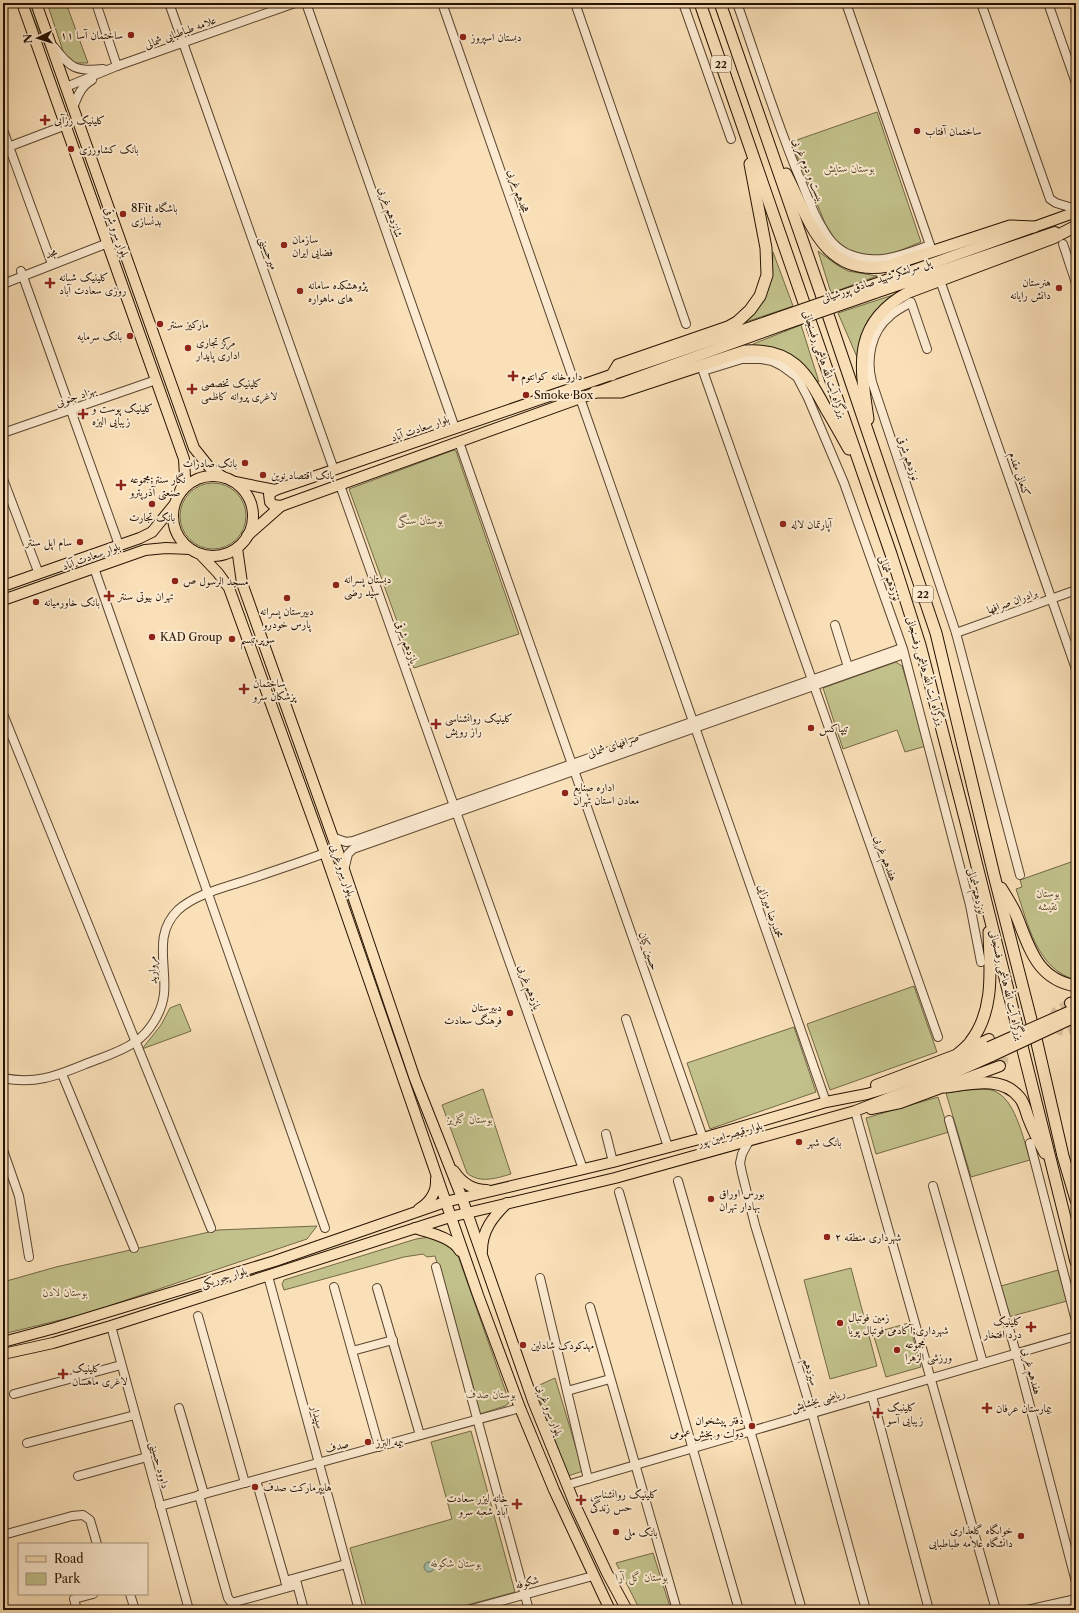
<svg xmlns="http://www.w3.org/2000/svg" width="1079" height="1613" viewBox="0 0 1079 1613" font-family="'Libre Caslon Text',Amiri,serif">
	<rect width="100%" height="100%" fill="#fae0b8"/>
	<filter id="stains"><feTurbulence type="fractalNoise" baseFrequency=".005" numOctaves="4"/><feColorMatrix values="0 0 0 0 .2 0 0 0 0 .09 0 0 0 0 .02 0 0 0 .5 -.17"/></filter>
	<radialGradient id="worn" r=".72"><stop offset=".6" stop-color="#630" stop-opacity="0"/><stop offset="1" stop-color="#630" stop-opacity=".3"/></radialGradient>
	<g fill="#c2c18b" stroke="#736946">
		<polygon points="27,3 32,3 56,71"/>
		<polygon points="47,3 66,3 88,63 75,63 65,57"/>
		<polygon points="877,112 921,242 884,257 866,256 849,250 835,240 825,223 791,142"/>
		<polygon points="818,251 837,265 848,271 877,276 831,293"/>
		<polygon points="773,252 793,306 743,323 772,273"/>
		<polygon points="896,294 860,345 857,357 838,313"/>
		<path d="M801,325L819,382C812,379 808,369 802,364C789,351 772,350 754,347L753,344Z"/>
		<polygon points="454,450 456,451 519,634 414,668 349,489"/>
		<circle cx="213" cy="516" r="33"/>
		<polygon points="896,662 902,666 926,746 905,752 897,730 843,749 823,688"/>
		<path d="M1071,862L1076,875V980C1036,969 1028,923 1016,889L1022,887L1020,880Z"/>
		<polygon points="914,986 937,1052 830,1090 807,1024"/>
		<polygon points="180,1004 191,1031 142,1049 161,1025 170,1008"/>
		<polygon points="794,1027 816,1092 710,1129 687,1063"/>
		<path d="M483,1089L511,1174C497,1178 480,1184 467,1173L442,1105Z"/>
		<path d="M967,1090C977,1090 990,1087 998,1093C1016,1103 1024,1141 1030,1160L971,1177L946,1093Z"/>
		<polygon points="938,1097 949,1132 876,1154 866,1118"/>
		<polygon points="317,1226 307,1239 85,1314 3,1334 3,1282 56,1267 218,1230"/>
		<polygon points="430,1237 436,1239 456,1250 509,1401 508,1404 505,1406 480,1414 478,1412 474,1402 476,1398 472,1381 435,1256 427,1257 423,1254 404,1257 284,1290 282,1284 284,1280 416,1239"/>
		<polygon points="851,1268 877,1366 830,1379 804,1280"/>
		<polygon points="1058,1270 1067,1301 1009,1317 1001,1286"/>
		<polygon points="909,1323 921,1367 886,1377 873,1333"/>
		<polygon points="555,1378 583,1471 568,1476 535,1387"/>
		<polygon points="471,1431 515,1592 449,1610 367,1610 350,1548 452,1519 431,1442"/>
		<polygon points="653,1553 671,1610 640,1610 616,1563"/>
	</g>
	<circle fill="#9fbeaa" stroke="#6e7966" cx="429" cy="1567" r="5"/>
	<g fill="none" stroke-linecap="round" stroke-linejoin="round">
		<g stroke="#dac19d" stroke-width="10" stroke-dasharray="10 5" stroke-linecap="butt">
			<polyline points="1070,1003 1056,1012 1054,1021 1060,1030 1065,1031 1076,1027"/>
			<path d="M1000,1066C1005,1060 1005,1051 1001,1044"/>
		</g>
		<g stroke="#5a452f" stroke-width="10">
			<g id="minor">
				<polyline points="96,3 117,66"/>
				<polyline points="169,3 334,470"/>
				<polyline points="306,3 455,428"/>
				<polyline points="442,3 576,387"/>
				<polyline points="575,3 686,324"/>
				<polyline points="683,3 731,139"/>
				<path d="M737,3C757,60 775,118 798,174C806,192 812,212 823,229C829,240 839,251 851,255C879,266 904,254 930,245L846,3"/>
				<polyline points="981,3 1050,199 1056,203 1076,209"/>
				<polyline points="1048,3 1076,83"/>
				<path d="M54,47C70,68 76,72 103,69"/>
				<polyline points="66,87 117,66 295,3"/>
				<path d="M73,108C77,97 81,86 92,80"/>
				<polyline points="3,130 52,264"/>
				<polyline points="3,149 66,125"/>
				<polyline points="1063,244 1076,283"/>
				<polyline points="21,271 119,545"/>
				<polyline points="3,284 108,243"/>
				<polyline points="942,286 1076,669"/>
				<path d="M927,349L911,302C904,307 896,310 890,316C871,331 866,359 872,382L956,633L1020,875"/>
				<polyline points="580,398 826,1102"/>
				<polyline points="3,433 156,380"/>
				<polyline points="459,442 703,1138"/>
				<polyline points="3,479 39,574"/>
				<polyline points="340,485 583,1169"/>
				<polyline points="94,568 325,1228"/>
				<polyline points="835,625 848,667"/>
				<polyline points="956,633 1076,590"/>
				<polyline points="3,714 211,1228"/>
				<polyline points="332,837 346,842 353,841 902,648"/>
				<polyline points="344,870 348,854 353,849 904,654"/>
				<polyline points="626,1019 668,1147"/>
				<polyline points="938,1037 703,371 742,359 761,359 772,361 782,366 797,377 808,398 844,483 903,649 970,905 981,962"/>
				<polyline points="62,1074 134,1248"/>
				<path d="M3,1078C36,1085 58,1075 88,1063C103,1057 121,1052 135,1042C150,1032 162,1012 164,994C167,965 153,934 178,910C196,894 223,888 244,881C271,872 298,863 325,853"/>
				<polyline points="855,1111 996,1610"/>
				<polyline points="949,1120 1016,1353 1076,1582"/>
				<polyline points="606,1134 613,1162"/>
				<polyline points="749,1141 742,1154 740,1163 742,1173 755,1225 812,1413 866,1610"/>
				<polyline points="1030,1143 1076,1321"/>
				<polyline points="3,1150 19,1196 29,1257"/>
				<polyline points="678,1181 802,1610"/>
				<polyline points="933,1186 983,1363"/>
				<polyline points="619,1192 739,1610"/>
				<polyline points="436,1267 529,1610"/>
				<polyline points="268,1276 359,1610"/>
				<polyline points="540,1278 588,1479"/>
				<polyline points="334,1287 379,1447"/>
				<polyline points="377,1288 420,1435"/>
				<polyline points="590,1307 677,1610"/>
				<polyline points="198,1316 245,1483"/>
				<polyline points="111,1326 189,1610"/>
				<polyline points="352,1351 393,1340"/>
				<polyline points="567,1391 610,1379"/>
				<polyline points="14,1394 121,1365"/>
				<polyline points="872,1396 929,1610"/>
				<polyline points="179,1408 204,1494"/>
				<polyline points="27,1443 135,1415"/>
				<polyline points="78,1476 147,1457"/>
				<polyline points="256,1480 287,1587"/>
				<polyline points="567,1485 1076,1336"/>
				<polyline points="199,1495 228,1598 231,1602 235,1602 297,1585"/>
				<polyline points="160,1506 520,1408"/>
				<polyline points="3,1535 72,1516 83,1515 90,1520 97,1544"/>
				<polyline points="296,1580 304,1610"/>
				<polyline points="285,1581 346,1564"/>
				<polyline points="130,1594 135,1610"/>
				<polyline points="77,1610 74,1599 93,1594"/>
				<polyline points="468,1610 593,1576"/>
				<polyline points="1027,1610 1076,1599"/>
			</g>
		</g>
		<g stroke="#241101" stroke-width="12">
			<g id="major">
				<polyline points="22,3 184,459 185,477 179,494"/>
				<polyline points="36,3 194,448 210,468 223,477"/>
				<polyline points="872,285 1076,212"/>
				<polyline points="875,293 1055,232"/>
				<circle cx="213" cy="516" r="40"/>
				<polyline points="235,482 275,490 780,317"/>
				<polyline points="275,490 269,494 270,502 273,505 281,506"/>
				<polyline points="247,536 281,506 783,325"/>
				<polyline points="237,548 242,583 337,849 415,1079 462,1198 533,1401 576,1507 607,1573 627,1610"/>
				<polyline points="201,555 218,573 229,588 325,853 478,1295 520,1408 554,1490 610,1610"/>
				<polyline points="3,586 140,538 152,532 174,505"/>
				<polyline points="3,600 145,550 166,548 190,549"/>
				<polyline points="1070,1003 1076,1001"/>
				<polyline points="876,1085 958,1054 989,1039"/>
				<polyline points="871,1109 900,1103 1000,1066"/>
				<path d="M454,1171C462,1183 473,1190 487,1190"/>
				<path d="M419,1209C430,1202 437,1192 436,1179"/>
				<path d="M415,1228C429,1233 452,1237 460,1251"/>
				<path d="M482,1251C482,1230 493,1217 507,1203"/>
				<polyline points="3,1342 55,1328 275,1261 445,1202 613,1162 703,1138 826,1102 867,1094 887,1088 947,1066 989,1047"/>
				<polyline points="3,1354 53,1343 111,1326 450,1217 615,1178 855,1111 954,1073 992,1056"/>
			</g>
		</g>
		<g stroke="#241101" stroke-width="13">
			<g id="highway">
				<polyline points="700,3 891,554 920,645 967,826 1076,1262"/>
				<polyline points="720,3 820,291 936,633 994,875 1037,1043 1063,1156 1076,1200"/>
				<path d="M786,174C809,219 824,278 888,266L1010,226L1034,227"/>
				<polyline points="612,375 618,365 728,327 737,322 750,310 760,296 767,275 766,248 750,164"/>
				<path d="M595,392H621L745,351C792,348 806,372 826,409C834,422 841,435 849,449"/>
				<path d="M868,419C860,364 852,323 909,292L1053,238L1076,226"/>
				<path d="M1001,888C1006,896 1011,904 1015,912C1029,945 1035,979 1076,986"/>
				<path d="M958,1054C962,1050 968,1046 971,1041C995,1010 990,968 989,932"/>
				<path d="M945,1087C970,1084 1002,1075 1020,1098C1024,1103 1026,1111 1028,1117C1033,1130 1039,1142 1045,1153"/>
			</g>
		</g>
		<use href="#minor" stroke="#fcebd1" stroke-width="8"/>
		<use href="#major" stroke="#fae0b8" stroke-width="10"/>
		<use href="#highway" stroke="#fae0b8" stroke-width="11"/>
		<g stroke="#241101" stroke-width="12" stroke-linecap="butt">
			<g id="major-bridge">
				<polyline points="780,317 872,285"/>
				<polyline points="783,325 875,293"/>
				<polyline points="989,1047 1068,1012"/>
				<polyline points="992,1056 1071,1019"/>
			</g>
		</g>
		<use href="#major-bridge" stroke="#fae0b8" stroke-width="10"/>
	</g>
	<g fill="#8f2418" stroke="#fcebd1" stroke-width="1.5">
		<circle cx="131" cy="35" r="4"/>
		<circle cx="463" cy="37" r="4"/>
		<path d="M43 114h4v4h4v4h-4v4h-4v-4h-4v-4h4z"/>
		<circle cx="917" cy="131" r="4"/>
		<circle cx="71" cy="149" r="4"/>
		<circle cx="123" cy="214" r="4"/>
		<circle cx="284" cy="245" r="4"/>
		<path d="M48 277h4v4h4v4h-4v4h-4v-4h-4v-4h4z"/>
		<circle cx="1059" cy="288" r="4"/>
		<circle cx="300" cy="291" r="4"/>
		<circle cx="160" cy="324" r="4"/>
		<circle cx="130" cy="336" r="4"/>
		<circle cx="188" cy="348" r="4"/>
		<path d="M511 370h4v4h4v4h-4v4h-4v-4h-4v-4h4z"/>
		<path d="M190 383h4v4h4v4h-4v4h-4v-4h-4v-4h4z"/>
		<circle cx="526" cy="395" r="4"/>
		<path d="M81 408h4v4h4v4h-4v4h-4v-4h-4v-4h4z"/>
		<circle cx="245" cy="463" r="4"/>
		<circle cx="263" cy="475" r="4"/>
		<path d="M119 479h4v4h4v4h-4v4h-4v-4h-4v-4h4z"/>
		<circle cx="152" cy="504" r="4"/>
		<circle cx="783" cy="524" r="4"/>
		<circle cx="80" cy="542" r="4"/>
		<circle cx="175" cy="581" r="4"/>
		<circle cx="336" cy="585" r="4"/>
		<path d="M107 590h4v4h4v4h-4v4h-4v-4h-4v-4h4z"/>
		<circle cx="287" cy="598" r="4"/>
		<circle cx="36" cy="602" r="4"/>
		<circle cx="152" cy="637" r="4"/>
		<circle cx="232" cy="639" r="4"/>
		<path d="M242 683h4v4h4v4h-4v4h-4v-4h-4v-4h4z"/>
		<path d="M434 718h4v4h4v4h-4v4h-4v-4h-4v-4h4z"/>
		<circle cx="811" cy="728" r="4"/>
		<circle cx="565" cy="793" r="4"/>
		<circle cx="510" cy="1013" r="4"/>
		<circle cx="799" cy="1142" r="4"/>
		<circle cx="711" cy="1199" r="4"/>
		<circle cx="827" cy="1237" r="4"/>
		<circle cx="840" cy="1323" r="4"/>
		<path d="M1029 1321h4v4h4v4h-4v4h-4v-4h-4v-4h4z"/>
		<circle cx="523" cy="1345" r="4"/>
		<circle cx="897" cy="1350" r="4"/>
		<path d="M61 1368h4v4h4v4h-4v4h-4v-4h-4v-4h4z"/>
		<path d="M985 1402h4v4h4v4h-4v4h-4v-4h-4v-4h4z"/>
		<path d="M876 1407h4v4h4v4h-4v4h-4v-4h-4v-4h4z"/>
		<circle cx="752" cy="1426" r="4"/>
		<circle cx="368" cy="1442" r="4"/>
		<circle cx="255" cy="1487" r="4"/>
		<path d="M579 1494h4v4h4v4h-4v4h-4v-4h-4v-4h4z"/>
		<path d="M515 1498h4v4h4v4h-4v4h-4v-4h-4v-4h4z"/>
		<circle cx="616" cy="1532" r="4"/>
		<circle cx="1021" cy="1536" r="4"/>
	</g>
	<g text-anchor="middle" stroke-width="4" stroke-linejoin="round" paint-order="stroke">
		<g fill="#fcebd1" stroke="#65523f" stroke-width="1">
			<rect x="711" y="56" width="20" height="16" rx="3"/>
			<rect x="913" y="586" width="20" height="16" rx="3"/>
		</g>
		<g font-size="10" font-weight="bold" fill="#241101">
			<text x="721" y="68">22</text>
			<text x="923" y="598">22</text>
		</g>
		<g font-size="11" fill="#241101" stroke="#fcebd1">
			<text transform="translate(180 32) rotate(-20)" y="4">علامه طباطبایی شمالی</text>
			<text transform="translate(809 170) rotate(68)" y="4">بیست و دوم غربی</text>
			<text transform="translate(519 191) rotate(71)" y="4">هجدهم غربی</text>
			<text transform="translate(391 212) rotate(71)" y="4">شانزدهم غربی</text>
			<text transform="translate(117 232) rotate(70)" y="4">بلوار سرو شرقی</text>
			<text transform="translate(51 253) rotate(-21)" y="4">مجد</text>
			<text transform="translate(269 253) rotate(70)" y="4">میرحسینی</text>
			<text transform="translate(876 280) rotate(-19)" y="4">پل سرلشکر شهید صادق پورشیانی</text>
			<text transform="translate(825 364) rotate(71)" y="4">بزرگراه آیت الله هاشمی رفسنجانی</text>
			<text transform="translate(76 396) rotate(-19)" y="4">بهزاد جنوبی</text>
			<text transform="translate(420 428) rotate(-19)" y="4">بلوار سعادت آباد</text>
			<text transform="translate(909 458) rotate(71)" y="4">نوزدهم شرقی</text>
			<text transform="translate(1020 474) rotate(71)" y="4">کنعانی مقدم</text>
			<text transform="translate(91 556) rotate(-20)" y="4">بلوار سعادت آباد</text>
			<text transform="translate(890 578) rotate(71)" y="4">نوزدهم شمالی</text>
			<text transform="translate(1012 601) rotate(-20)" y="4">برادران صرافها</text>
			<text transform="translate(407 642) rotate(70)" y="4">یازدهم شرقی</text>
			<text transform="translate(926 671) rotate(74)" y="4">بزرگراه آیت الله هاشمی رفسنجانی</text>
			<text transform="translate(613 745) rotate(-19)" y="4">صرافهای شمالی</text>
			<text transform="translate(886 858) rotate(70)" y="4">هفدهم غربی</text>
			<text transform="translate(343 870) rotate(71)" y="4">بلوار سرو غربی</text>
			<text transform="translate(977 891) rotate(76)" y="4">نوزدهم شمالی</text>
			<text transform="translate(771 911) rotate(71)" y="4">محمدرضا میرزایی</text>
			<text transform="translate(649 951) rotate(71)" y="4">حسین کیان</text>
			<text transform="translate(152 970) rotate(-93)" y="4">مروارید</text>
			<text transform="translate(1007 985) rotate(76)" y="4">بزرگراه آیت الله هاشمی رفسنجانی</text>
			<text transform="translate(530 987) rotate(70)" y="4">یازدهم غربی</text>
			<text transform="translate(730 1134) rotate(-16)" y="4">بلوار قیصر امین پور</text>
			<text transform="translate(224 1277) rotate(-17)" y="4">بلوار جوریکی</text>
			<text transform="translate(1032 1371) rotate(75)" y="4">هفدهم غربی</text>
			<text transform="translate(811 1372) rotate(73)" y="4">سیزدهم</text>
			<text transform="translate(818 1400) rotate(-16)" y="4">ریاضی بخشایش</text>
			<text transform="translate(550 1410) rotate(69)" y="4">بلوار سرو غربی</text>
			<text transform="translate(318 1417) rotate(75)" y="4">سپیدار</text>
			<text transform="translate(337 1446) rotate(-15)" y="4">صدف</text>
			<text transform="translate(160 1465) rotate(75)" y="4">داوود حسینی</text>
			<text transform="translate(527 1582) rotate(-15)" y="4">شکوفه</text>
		</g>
		<g font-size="11" fill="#241101" stroke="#fcebd1" text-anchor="start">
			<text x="123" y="39" text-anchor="end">ساختمان آسا ۱۱</text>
			<text x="471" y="41">دبستان اسپروز</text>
			<text x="54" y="124">کلینیک رزآبی</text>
			<text x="925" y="135">ساختمان آفتاب</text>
			<text x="79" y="153">بانک کشاورزی</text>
			<text x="131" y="212">8Fit باشگاه<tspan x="131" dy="13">بدنسازی</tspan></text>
			<text x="292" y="243">سازمان<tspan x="292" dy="13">فضایی ایران</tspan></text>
			<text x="59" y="281">کلینیک شبانه<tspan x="59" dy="13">روزی سعادت آباد</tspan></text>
			<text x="1051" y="286" text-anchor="end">هنرستان<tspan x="1051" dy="13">دانش رایانه</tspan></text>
			<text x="308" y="289">پژوهشکده سامانه<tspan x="308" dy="13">های ماهواره</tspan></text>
			<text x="168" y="328">مارکیز سنتر</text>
			<text x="122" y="340" text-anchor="end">بانک سرمایه</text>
			<text x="196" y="346">مرکز تجاری<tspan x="196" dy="13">اداری پایدار</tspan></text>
			<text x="521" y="380">داروخانه کوانتوم</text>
			<text x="201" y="387">کلینیک تخصصی<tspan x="201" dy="13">لاغری پروانه کاظمی</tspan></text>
			<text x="534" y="399">Smoke Box</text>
			<text x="92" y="412">کلینیک پوست و<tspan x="92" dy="13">زیبایی الیزه</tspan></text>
			<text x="237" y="467" text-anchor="end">بانک صادرات</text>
			<text x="271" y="479">بانک اقتصاد نوین</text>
			<text x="130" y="483">نگار سنتر;مجموعه<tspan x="130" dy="13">صنعتی آذرپترو</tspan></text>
			<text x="152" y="521" text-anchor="middle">بانک تجارت</text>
			<text x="791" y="528">آپارتمان لاله</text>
			<text x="72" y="546" text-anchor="end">سام اپل سنتر</text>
			<text x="344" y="583">دبستان پسرانه<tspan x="344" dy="13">سید رضی</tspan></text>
			<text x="183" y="585">مسجد الرسول ص</text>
			<text x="118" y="600">تهران بیوتی سنتر</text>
			<text x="44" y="606">بانک خاورمیانه</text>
			<text x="287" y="615" text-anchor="middle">دبیرستان پسرانه<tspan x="287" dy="13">پارس خودرو</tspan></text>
			<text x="160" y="641">KAD Group</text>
			<text x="240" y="643">سوپر تبسم</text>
			<text x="253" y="687">ساختمان<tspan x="253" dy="13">پزشکان سرو</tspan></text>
			<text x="445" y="722">کلینیک روانشناسی<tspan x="445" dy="13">راز رویش</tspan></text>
			<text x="819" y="732">تیپاکس</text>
			<text x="573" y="791">اداره صنایع<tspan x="573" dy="13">معادن استان تهران</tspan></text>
			<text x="502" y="1011" text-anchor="end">دبیرستان<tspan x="502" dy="13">فرهنگ سعادت</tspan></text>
			<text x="807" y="1146">بانک شهر</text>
			<text x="719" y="1197">بورس اوراق<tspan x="719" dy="13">بهادار تهران</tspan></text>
			<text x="835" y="1241">شهرداری منطقه ۲</text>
			<text x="848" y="1321">زمین فوتبال<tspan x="848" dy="13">شهرداری;آکادمی فوتبال پویا</tspan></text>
			<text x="1022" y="1325" text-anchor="end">کلینیک<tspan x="1022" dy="13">درد افتخار</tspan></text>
			<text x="905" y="1348">مجموعه<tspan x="905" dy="13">ورزشی الزهرا</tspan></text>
			<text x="531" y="1349">مهدکودک شادلین</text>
			<text x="72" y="1372">کلینیک<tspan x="72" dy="13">لاغری ماهسان</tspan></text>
			<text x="887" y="1411">کلینیک<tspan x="887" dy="13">زیبایی آسو</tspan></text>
			<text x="996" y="1412">بیمارستان عرفان</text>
			<text x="744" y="1424" text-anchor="end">دفتر پیشخوان<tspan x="744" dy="13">دولت و بخش عمومی</tspan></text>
			<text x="376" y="1446">بیمه البرز</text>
			<text x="263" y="1491">هایپرمارکت صدف</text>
			<text x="590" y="1498">کلینیک روانشناسی<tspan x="590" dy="13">حس زندگی</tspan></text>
			<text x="508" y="1502" text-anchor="end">خانه لیزر سعادت<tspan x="508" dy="13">آباد شعبه سرو</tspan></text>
			<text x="1013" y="1534" text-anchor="end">خوابگاه گلعذاری<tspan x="1013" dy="13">دانشگاه علامه طباطبایی</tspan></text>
			<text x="624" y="1536">بانک ملی</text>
		</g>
		<g font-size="11" font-style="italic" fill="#5b4f31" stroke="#fcebd1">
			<text x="849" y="172">بوستان ستایش</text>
			<text x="420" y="524">بوستان سنگی</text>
			<text x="1048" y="897">بوستان<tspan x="1048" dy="13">نقیشه</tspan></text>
			<text x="470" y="1123">بوستان گلریز</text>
			<text x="65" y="1296">بوستان لادن</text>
			<text x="491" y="1398">بوستان صدف</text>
			<text x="456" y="1567">بوستان شکوفه</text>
			<text x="642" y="1581">بوستان گل‌ آرا</text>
		</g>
	</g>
	<rect width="1079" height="1613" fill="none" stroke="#fae0b8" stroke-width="16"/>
	<rect x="4" y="4" width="1071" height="1605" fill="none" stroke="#241101" stroke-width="2"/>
	<rect x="8" y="8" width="1063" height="1597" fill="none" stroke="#241101"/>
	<rect x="18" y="1543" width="130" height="52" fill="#fcebd1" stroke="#a6947e"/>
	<rect x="26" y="1556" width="20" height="6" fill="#fae0b8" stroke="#a6947e"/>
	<text x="54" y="1563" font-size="12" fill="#241101">Road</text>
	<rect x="26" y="1573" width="20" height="12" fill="#c2c18b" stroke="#a6947e"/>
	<text x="54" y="1583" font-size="12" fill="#241101">Park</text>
	<g transform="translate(38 38) rotate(266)" stroke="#fcebd1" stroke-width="3" paint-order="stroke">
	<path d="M0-3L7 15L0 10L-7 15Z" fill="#241101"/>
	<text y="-6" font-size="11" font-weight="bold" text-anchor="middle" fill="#241101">N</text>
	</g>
	<rect width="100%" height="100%" filter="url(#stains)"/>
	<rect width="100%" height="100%" fill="url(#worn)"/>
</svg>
